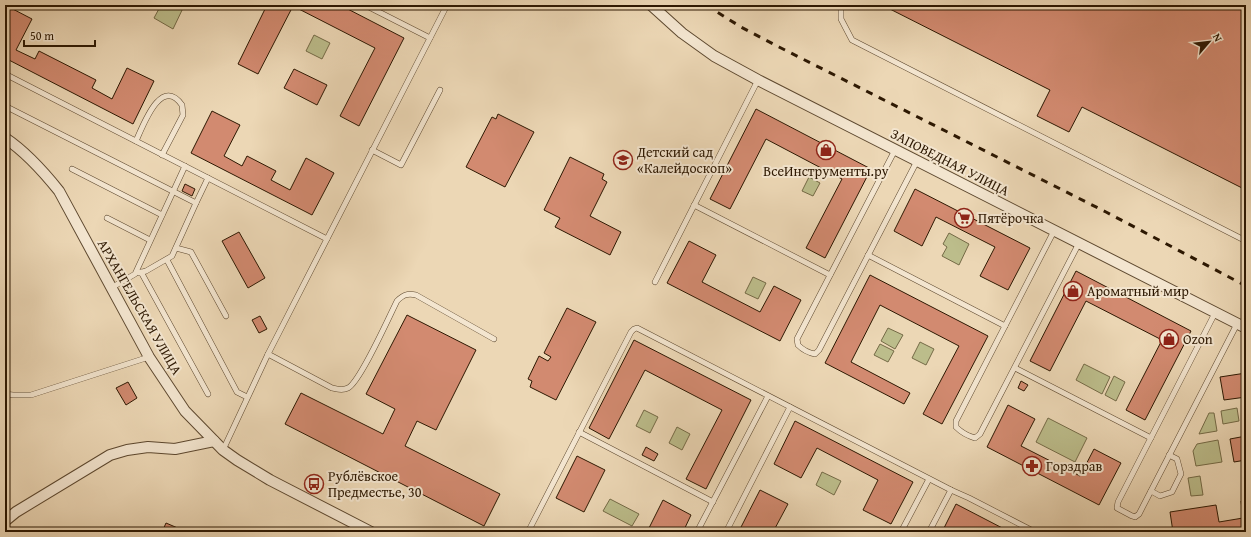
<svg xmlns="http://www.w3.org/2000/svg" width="1251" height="537" viewBox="0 0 1251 537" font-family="'Gentium Book Plus',serif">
	<rect width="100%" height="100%" fill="#ecd7b5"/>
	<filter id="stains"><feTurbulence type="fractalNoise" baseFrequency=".005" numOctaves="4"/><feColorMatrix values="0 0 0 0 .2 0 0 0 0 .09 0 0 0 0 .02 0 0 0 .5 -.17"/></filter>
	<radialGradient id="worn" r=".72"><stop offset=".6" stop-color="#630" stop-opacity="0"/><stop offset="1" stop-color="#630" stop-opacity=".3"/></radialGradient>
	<g fill="#bcbd8b" stroke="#746a46">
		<polygon points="161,5 182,5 184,6 173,29 154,18"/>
		<polygon points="314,35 330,43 322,59 306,51"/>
		<polygon points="809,177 820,183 813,196 802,191"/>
		<polygon points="949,233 969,244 959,265 942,256 947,247 943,244"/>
		<polygon points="753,277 766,283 758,299 745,293"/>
		<polygon points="888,328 903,335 895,349 881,341"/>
		<polygon points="920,342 934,349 926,365 912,358"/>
		<polygon points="880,344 894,351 888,362 874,355"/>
		<polygon points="1084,364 1110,377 1102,394 1076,380"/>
		<polygon points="1114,376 1125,382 1116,401 1105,395"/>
		<polygon points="1237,408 1239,421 1223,424 1221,411"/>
		<polygon points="644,410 658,417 650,433 636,426"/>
		<polygon points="1209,413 1214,413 1217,431 1199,434"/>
		<polygon points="1048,418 1087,438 1075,462 1036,442"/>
		<polygon points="677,427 690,434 682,450 669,443"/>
		<polygon points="1218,440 1222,462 1196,466 1193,451 1197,444"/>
		<polygon points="822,472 841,481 834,495 816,485"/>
		<polygon points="1200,476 1203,495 1191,496 1188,478"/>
		<polygon points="610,499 639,514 632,526 603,511"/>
	</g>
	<g fill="#d28a70" stroke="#2d1802">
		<polygon points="5,5 32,19 16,50 35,59 39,51 96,80 92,88 112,99 127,68 154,81 133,124 5,58"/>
		<polygon points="267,5 340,5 404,38 359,126 340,116 375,48 293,6 258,74 238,64"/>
		<polygon points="882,5 1246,5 1246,190 1082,107 1069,132 1037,116 1050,90"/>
		<polygon points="294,69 327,85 317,105 284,88"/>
		<polygon points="756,109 871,169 825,258 806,248 842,179 766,139 730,209 710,199"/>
		<polygon points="212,111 240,125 224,156 242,166 247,156 276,171 271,180 290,190 306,158 334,173 312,215 191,153"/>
		<polygon points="498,114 534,132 505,187 466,167 492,117 496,119"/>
		<polygon points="570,157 604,174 602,179 607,182 590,216 621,232 610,255 555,227 560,218 544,210"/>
		<polygon points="185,184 195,189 192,196 182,191"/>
		<polygon points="915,189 1030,248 1008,290 980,276 995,247 936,217 922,246 894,231"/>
		<polygon points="239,232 265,278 248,288 222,241"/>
		<polygon points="689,241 716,255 702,282 760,312 774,286 801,300 780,341 667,283"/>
		<polygon points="1076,271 1191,331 1145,420 1126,410 1162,340 1086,301 1050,371 1030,361"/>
		<polygon points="870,275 988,336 942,424 923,414 959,346 880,305 851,362 910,393 904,404 825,363"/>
		<polygon points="567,308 596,322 556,400 530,387 532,381 528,379 539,356 548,361 551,357 544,353"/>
		<polygon points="407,315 476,350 436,430 417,421 405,446 500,494 484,526 285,424 301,393 383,434 395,409 366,394"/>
		<polygon points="260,316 267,329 259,333 252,320"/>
		<polygon points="634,340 751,400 706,489 686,479 722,410 645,370 609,439 589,428"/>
		<polygon points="1246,373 1246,397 1224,400 1220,377"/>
		<polygon points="1021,381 1028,385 1024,391 1018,388"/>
		<polygon points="128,382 137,398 126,405 116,388"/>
		<polygon points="1008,405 1035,419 1021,446 1080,476 1094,449 1121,463 1099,505 987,447"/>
		<polygon points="795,421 913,482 891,524 863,510 878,480 817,448 801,478 774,464"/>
		<polygon points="1246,436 1246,460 1234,462 1230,439"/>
		<polygon points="646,447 658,454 654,461 642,455"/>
		<polygon points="577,456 605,470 584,512 556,498"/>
		<polygon points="760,490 788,504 773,532 740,532 739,531"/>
		<polygon points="663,500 691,515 683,532 647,532"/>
		<polygon points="1241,501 1246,501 1246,532 1173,532 1170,512 1216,505 1219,522 1243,518"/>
		<polygon points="956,504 1010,532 942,532"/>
		<polygon points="166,523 187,532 162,532"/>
	</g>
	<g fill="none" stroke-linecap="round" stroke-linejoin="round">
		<g stroke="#5d482f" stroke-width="6">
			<g id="lane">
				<polyline points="365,5 430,38"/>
				<polyline points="841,5 841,19 852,40 1246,241"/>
				<polyline points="5,74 327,239"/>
				<polyline points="5,106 196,203 208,178"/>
				<path d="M136,141C143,126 161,75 182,105L183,115L162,155"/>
				<polyline points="372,150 401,165 440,90"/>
				<path d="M895,150L797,339L798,345C802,349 809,353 815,354L819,350L917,161"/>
				<polyline points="72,169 162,215"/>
				<polyline points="694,205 830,275"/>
				<polyline points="107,218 150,240"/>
				<path d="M1054,231L956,421V427C961,432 968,436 975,438L980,434L1079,243"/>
				<polyline points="176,248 191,252 226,316"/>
				<polyline points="868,255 1005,326"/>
				<polyline points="167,260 237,392 247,397"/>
				<polyline points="141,272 208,394"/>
				<polyline points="139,273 146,271 172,256 196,203"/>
				<polyline points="655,282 758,80"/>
				<polyline points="111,288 135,274 185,166"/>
				<polyline points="1215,313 1118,502 1117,508 1132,516 1135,517 1139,514 1237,324"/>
				<path d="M268,354L332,388C338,389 342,391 348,388C360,382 389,317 397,301C403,295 407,293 416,295L494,339"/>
				<polyline points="1015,368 1151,438"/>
				<polyline points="5,394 13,395 31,395 149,357"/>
				<polyline points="579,432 713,502"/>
				<polyline points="223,450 268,354 447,5"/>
				<polyline points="1151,491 1160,496 1172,492 1181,474 1177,459 1169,455"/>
				<polyline points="528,532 631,332 634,329 637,328 951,490 969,498 1035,532"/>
				<polyline points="697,532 768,396"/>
				<polyline points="726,532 790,407"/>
				<polyline points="901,532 929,479"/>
				<polyline points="929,532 951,490"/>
			</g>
		</g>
		<g stroke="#5d482f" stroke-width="12">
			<g id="street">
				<polyline points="651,5 682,33 714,56 758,80 1246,328"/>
				<path d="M5,138C26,152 43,171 59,191L149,357L185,411L223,450L237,460L270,480L371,532"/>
				<polyline points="5,521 16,512 110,455 127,450 148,447 175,449 214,441"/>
			</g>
		</g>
		<use href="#lane" stroke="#f3e5cf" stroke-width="5"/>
		<use href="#street" stroke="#f3e5cf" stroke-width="10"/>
		<polyline stroke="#2d1802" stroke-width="3" stroke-dasharray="7 7" stroke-linecap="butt" points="706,5 741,27 779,47 1106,212 1246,286"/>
	</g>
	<defs>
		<g id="shop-ring" transform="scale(1)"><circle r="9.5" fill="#f3e5cf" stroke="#8f2418" stroke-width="1.5"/><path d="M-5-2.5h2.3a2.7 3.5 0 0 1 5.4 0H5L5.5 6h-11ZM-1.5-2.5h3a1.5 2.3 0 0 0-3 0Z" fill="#8f2418"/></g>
		<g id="school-ring" transform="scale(1)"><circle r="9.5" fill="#f3e5cf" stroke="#8f2418" stroke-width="1.5"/><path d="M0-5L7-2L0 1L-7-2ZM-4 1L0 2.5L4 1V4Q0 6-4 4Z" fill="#8f2418"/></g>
		<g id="supermarket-ring" transform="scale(1)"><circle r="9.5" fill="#f3e5cf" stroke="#8f2418" stroke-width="1.5"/><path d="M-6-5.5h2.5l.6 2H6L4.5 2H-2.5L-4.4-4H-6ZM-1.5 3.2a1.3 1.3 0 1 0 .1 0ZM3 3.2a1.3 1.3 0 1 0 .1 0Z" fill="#8f2418"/></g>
		<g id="pharmacy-ring" transform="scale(1)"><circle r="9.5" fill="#f3e5cf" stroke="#8f2418" stroke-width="1.5"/><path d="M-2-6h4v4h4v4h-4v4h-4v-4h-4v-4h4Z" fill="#8f2418"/></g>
		<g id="bus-ring" transform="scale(1)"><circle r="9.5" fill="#f3e5cf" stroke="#8f2418" stroke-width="1.5"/><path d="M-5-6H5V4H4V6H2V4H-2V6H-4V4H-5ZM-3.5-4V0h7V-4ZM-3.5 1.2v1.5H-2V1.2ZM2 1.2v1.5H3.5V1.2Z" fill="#8f2418"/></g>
	</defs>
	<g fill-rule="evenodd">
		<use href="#shop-ring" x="826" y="150"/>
		<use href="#school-ring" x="623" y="160"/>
		<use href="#supermarket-ring" x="964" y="218"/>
		<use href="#shop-ring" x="1073" y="291"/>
		<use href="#shop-ring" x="1169" y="339"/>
		<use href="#pharmacy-ring" x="1032" y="466"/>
		<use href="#bus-ring" x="314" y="484"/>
	</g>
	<g text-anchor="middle" stroke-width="4" stroke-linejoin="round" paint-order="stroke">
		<g font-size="14" fill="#2d1802" stroke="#f3e5cf" text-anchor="start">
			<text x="637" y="157">Детский сад<tspan x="637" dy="16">«Калейдоскоп»</tspan></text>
			<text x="826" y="176" text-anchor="middle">ВсеИнструменты.ру</text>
			<text x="978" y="223">Пятёрочка</text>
			<text x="1087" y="296">Ароматный мир</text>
			<text x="1183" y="344">Ozon</text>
			<text x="1046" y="471">Горздрав</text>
			<text x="328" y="481">Рублёвское<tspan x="328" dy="16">Предместье, 30</tspan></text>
		</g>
		<g font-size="14" fill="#2d1802" stroke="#f3e5cf">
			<text transform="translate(950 162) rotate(27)" y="5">ЗАПОВЕДНАЯ УЛИЦА</text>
			<text transform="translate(140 307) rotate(60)" y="5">АРХАНГЕЛЬСКАЯ УЛИЦА</text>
		</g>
	</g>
	<rect width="1251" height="537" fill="none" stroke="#ecd7b5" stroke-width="20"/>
	<rect x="6" y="6" width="1239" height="525" fill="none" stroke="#2d1802" stroke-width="2"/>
	<rect x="10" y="10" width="1231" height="517" fill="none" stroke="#2d1802"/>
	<g transform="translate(1209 42) rotate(62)" stroke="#f3e5cf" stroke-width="3" paint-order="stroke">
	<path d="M0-3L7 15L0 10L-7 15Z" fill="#2d1802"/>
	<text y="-6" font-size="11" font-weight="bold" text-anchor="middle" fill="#2d1802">N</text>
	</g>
	<path d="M24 40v6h71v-6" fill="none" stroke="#2d1802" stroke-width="2"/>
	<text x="30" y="40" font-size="12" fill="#2d1802" stroke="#f3e5cf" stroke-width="3" paint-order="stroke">50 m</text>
	<rect width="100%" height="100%" filter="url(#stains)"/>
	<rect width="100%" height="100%" fill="url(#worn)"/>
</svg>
